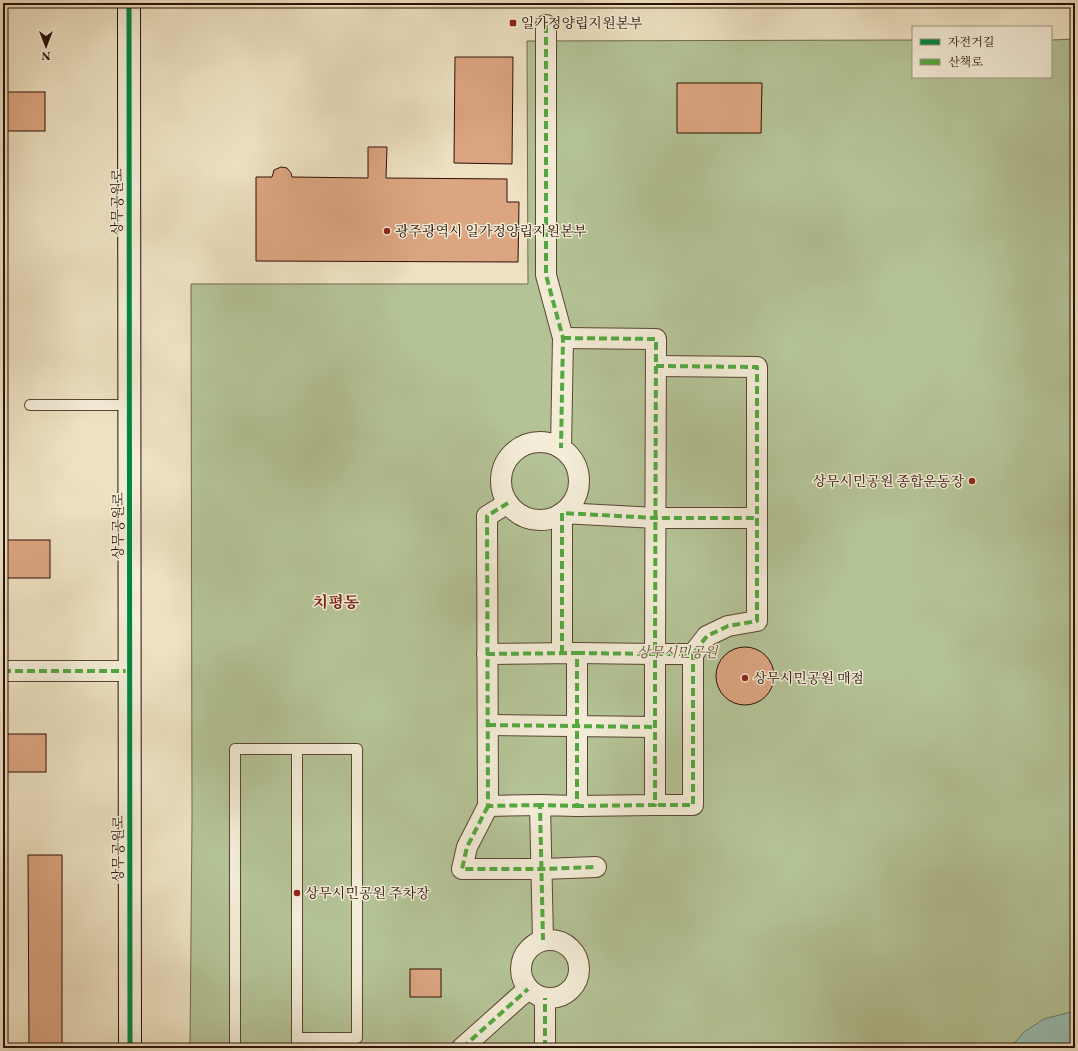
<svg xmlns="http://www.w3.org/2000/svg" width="1078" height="1051" viewBox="0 0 1078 1051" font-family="'EB Garamond','Noto Serif KR',serif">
	<rect width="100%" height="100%" fill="#ede1c1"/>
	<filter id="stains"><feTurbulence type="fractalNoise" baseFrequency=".005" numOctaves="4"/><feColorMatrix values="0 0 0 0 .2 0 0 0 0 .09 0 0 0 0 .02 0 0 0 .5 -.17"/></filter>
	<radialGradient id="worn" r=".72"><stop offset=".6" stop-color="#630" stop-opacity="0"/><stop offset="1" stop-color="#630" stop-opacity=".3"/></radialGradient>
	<polygon fill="#b4c396" stroke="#706a4e" points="1075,39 1075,1048 190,1048 192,818 191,284 528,284 527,41 913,40 913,77 1051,77 1051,40"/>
	<polygon fill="#99beb3" stroke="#6d786e" points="1075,1011 1075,1048 1010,1048 1024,1032 1044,1019"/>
	<g fill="#dca581" stroke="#2c1006">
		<polygon points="455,57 513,57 512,164 454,163"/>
		<polygon points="677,83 762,83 761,133 677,133"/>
		<rect x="3" y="92" width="42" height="39"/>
		<polygon points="368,147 387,147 386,178 507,179 507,202 519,202 518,262 256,261 256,177 272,177 274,170 281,167 287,168 291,173 292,177 368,178"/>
		<rect x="3" y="315" width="1" height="40"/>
		<rect x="3" y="540" width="47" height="38"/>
		<circle cx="745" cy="676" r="29"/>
		<rect x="3" y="734" width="43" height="38"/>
		<polygon points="28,855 62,855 62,1048 29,1048"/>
		<rect x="410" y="969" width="31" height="28"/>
	</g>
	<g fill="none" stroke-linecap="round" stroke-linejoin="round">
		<g stroke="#5c4435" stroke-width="12">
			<g id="lane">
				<polyline points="30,405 130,405"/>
				<polyline points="297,1038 357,1038 357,749 297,749 297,1048"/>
				<polyline points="235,1048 235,749 297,749"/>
			</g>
		</g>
		<g stroke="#5c4435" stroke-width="22">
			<g id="street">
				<polyline points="546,25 546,275 563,338 561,448"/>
				<polyline points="563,338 656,339 655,654 693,654 693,805 655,805"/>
				<polyline points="656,366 757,367 757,621 728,626 707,636 693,654"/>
				<circle cx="540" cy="481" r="39"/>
				<polyline points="508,503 487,516 488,806 540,805"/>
				<polyline points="562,653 562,513 656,518 757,518"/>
				<polyline points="577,653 655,654 655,805 577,806"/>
				<polyline points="487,654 577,653 577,806 540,805 543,940"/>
				<polyline points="3,671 130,671"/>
				<polyline points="488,725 655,727"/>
				<polyline points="488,806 467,847 462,869 542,869 596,867"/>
				<circle cx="550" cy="969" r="29"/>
				<polyline points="462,1048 528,989"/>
				<polyline points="545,1048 545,998"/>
			</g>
		</g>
		<g stroke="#2c1006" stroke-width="24">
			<polyline id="secondary" points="129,3 130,1048"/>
		</g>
		<use href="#lane" stroke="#f3ecd7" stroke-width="10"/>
		<use href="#street" stroke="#f3ecd7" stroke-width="20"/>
		<use href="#secondary" stroke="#f3ecd7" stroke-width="22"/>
		<g stroke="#54a840" stroke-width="4" stroke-dasharray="8 4" stroke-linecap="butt">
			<polyline points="546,25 546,275 563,338 561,448"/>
			<polyline points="563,338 656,339 655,654 693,654 693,805 655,805"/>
			<polyline points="656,366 757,367 757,621 728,626 707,636 693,654"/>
			<polyline points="508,503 487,516 488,806 540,805"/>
			<polyline points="562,653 562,513 656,518 757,518"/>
			<polyline points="577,653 655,654 655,805 577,806"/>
			<polyline points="487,654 577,653 577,806 540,805 543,940"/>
			<polyline points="3,671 130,671"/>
			<polyline points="488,725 655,727"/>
			<polyline points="488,806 467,847 462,869 542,869 596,867"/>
			<polyline points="462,1048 528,989"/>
			<polyline points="545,1048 545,998"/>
		</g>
		<g stroke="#f3ecd7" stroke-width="8">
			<polyline id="cycleway" points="129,3 130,1048"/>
		</g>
		<use href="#cycleway" stroke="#00873e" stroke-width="5"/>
	</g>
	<g fill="#8f2418" stroke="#f3ecd7" stroke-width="1.5">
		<rect x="509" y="19" width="8" height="8" rx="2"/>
		<circle cx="387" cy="231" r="4"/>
		<circle cx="972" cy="481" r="4"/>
		<circle cx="745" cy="678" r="4"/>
		<circle cx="297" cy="893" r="4"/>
	</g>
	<g text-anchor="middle" stroke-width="3" stroke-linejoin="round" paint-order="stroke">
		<g font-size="14" fill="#2c1006" stroke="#f3ecd7" text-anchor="start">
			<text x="521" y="28">일가정양립지원본부</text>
			<text x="395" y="236">광주광역시 일가정양립지원본부</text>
			<text x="964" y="486" text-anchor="end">상무시민공원 종합운동장</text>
			<text x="753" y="683">상무시민공원 매점</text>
			<text x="305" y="898">상무시민공원 주차장</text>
		</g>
		<g font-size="14" fill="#2c1006" stroke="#f3ecd7">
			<text transform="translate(117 202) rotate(-90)" y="5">상무공원로</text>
			<text transform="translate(118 526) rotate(-90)" y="5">상무공원로</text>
			<text transform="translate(118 849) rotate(-90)" y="5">상무공원로</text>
		</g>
		<g font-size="14" font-style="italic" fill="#5c4f38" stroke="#f3ecd7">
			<text x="677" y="657">상무시민공원</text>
		</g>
		<g font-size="16" font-weight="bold" fill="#7a1f14" stroke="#f3ecd7">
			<text x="336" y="608">치평동</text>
		</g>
	</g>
	<rect width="1078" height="1051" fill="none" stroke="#ede1c1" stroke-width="16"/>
	<rect x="4" y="4" width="1070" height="1043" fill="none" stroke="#2c1006" stroke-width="2"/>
	<rect x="8" y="8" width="1062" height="1035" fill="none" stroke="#2c1006"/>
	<rect x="912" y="26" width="140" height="52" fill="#f3ecd7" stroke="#a39483"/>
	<rect x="920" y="39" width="20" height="6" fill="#00873e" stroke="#a39483"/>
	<text x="948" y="46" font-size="12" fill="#2c1006">자전거길</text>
	<rect x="920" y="59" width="20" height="6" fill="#54a840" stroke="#a39483"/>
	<text x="948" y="66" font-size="12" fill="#2c1006">산책로</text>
	<g transform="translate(46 46) rotate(180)" stroke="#f3ecd7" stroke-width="3" paint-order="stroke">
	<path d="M0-3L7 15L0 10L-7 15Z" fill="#2c1006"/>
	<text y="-6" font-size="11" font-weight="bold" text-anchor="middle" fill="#2c1006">N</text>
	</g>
	<rect width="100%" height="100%" filter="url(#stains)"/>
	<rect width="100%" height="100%" fill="url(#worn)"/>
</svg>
